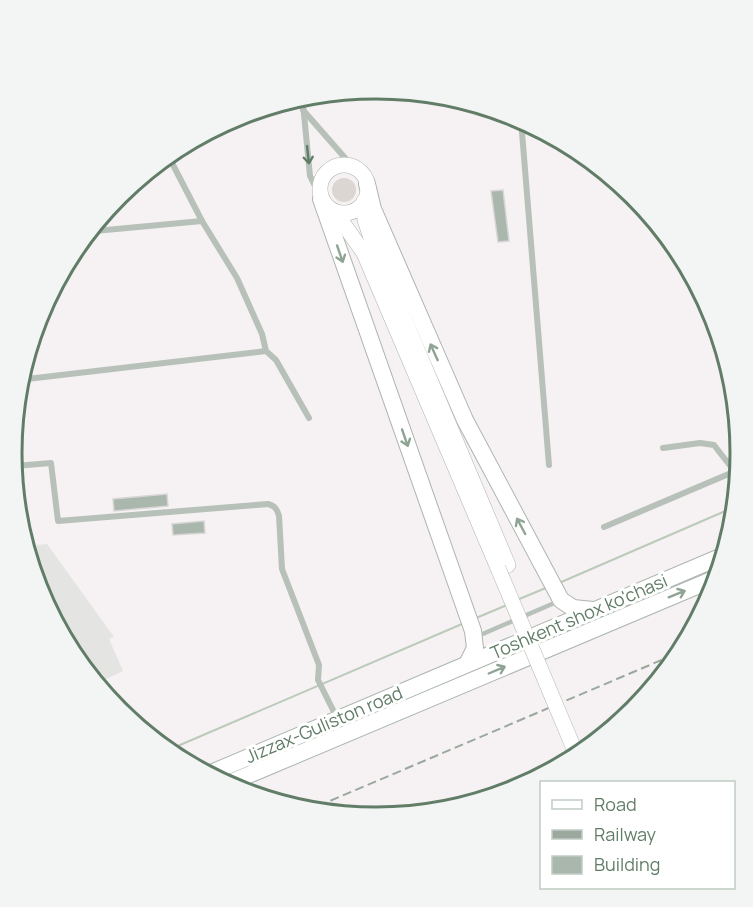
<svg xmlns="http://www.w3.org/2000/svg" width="753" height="907" viewBox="0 0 753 907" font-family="Manrope,sans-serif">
	<rect width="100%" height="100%" fill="#f6f2f3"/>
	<polygon fill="#e4e4e2" points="47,544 114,637 109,639 123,671 100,682 40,593 30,546"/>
	<circle fill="#dbd6d2" cx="344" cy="190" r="12"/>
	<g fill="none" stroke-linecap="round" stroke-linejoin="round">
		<g stroke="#bbcabb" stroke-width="2">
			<polyline points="559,583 730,509"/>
			<polyline points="517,600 548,587"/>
			<polyline points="476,618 507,605"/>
			<polyline points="173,748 462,624"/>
		</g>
	</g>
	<g fill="#aab7ad" stroke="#d7d5d5" stroke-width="1.5">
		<polygon points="503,190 509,241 498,242 491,191"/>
		<polygon points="167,494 168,506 114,511 113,499"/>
		<polygon points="204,521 205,533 173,535 172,524"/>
	</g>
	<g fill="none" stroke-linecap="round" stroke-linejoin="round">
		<g stroke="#acb6ae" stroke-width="16">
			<g id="primary">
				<circle cx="344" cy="189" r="24"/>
				<polyline points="364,201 365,220 374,247 508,565"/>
				<polyline points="335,212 364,253 498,568"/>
			</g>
		</g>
		<g stroke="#acb5ae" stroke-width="18">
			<g id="trunk">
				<polyline points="367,184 373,209 465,420 561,600 573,608 593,610"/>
				<polyline points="321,199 473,631 475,648 467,664"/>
				<polyline points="211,773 720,557"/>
				<polyline points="227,784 716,578"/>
			</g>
		</g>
		<polyline stroke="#b7c1ba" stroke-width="4.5" points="478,636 559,601"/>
		<g stroke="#b7c1ba" stroke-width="6">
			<polyline points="303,104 310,176 320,196"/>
			<polyline points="303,110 353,167"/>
			<polyline points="521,120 549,465"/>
			<polyline points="171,161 202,221 237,278 262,334 266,351 276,360 309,418"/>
			<polyline points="95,231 202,221"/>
			<polyline points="27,379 266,351"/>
			<polyline points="663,448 700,443 714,445 735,472"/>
			<path d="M15,466L51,463L58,521L268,504C275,506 277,509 279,516L282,569L319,665L318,680L337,718"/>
			<polyline points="604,527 738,470"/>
		</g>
		<use href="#primary" stroke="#fff" stroke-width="15"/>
		<use href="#trunk" stroke="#fff" stroke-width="16"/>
		<polyline stroke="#9aa89e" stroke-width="2" stroke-dasharray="9 4.5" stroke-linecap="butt" points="318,806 671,656"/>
		<g stroke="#acb6ae" stroke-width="16" stroke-linecap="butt">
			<polyline id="primary-bridge" points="498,568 575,751"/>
		</g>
		<use href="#primary-bridge" stroke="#fff" stroke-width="15"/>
	</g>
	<defs><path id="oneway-shaft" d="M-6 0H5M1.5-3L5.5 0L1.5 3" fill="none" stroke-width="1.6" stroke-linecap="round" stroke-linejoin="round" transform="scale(1.5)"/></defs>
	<use stroke="#617d68" href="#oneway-shaft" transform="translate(308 155) rotate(84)"/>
	<g stroke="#90a495">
		<use href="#oneway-shaft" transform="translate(340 254) rotate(71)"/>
		<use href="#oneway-shaft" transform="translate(434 352) rotate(-114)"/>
		<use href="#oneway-shaft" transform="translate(405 438) rotate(71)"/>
		<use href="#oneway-shaft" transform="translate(521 526) rotate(-118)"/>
		<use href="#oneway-shaft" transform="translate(677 594) rotate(-22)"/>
		<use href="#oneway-shaft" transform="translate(497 670) rotate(-23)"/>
	</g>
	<g text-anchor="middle" stroke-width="6" stroke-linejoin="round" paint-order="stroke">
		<g font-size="18" fill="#617d68" stroke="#fff">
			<text transform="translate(579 617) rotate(-23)" y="6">Toshkent shox ko'chasi</text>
			<text transform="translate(324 725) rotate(-23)" y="6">Jizzax-Guliston road</text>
		</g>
	</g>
	<path d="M0 0H753V907H0ZM22 453a354 354 0 1 1 708 0a354 354 0 1 1-708 0Z" fill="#f2f5f3" fill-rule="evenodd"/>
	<path fill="none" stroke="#617d68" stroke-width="3" d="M22 453a354 354 0 1 1 708 0a354 354 0 1 1-708 0Z"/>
	<rect x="540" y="781" width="195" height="108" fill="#ffffff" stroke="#c0cbc3" stroke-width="1.5"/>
	<rect x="552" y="800" width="30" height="9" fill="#ffffff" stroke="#c0cbc3" stroke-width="1.5"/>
	<text x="594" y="811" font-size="18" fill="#617d68">Road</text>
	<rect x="552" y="830" width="30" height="9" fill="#9aa89e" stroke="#c0cbc3" stroke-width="1.5"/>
	<text x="594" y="841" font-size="18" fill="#617d68">Railway</text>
	<rect x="552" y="856" width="30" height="18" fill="#aab7ad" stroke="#c0cbc3" stroke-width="1.5"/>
	<text x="594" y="871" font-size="18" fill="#617d68">Building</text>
</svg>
